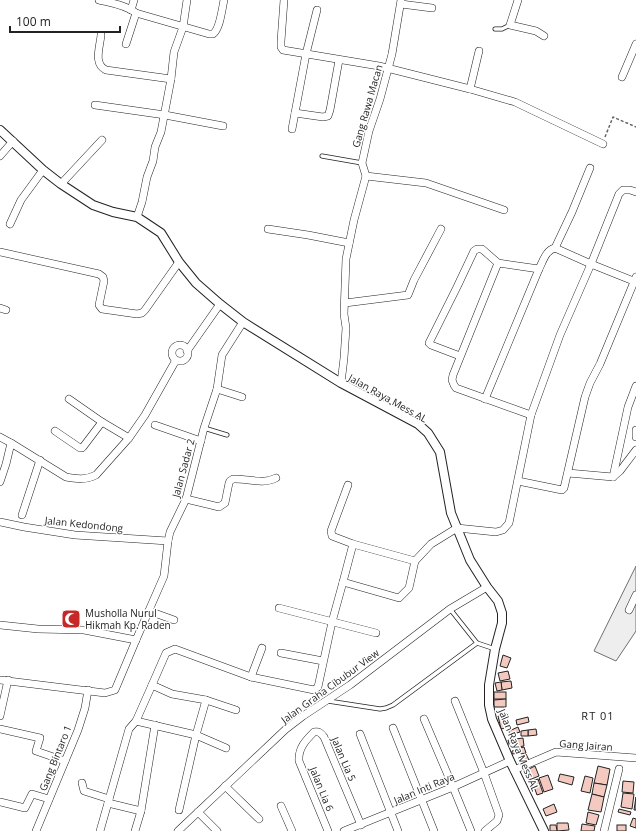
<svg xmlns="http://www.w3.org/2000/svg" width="636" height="831" viewBox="0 0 636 831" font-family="'Open Sans',sans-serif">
	<rect width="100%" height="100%" fill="#fff"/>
	<polygon fill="#eee" stroke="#6f6f6f" points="636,566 636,631 616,661 594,651"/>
	<g fill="#f3c9c0" stroke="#222">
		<polygon points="67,612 79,616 76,626 64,623"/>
		<polygon points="503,655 511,658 507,668 500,666"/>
		<polygon points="508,671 510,679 500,681 498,673"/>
		<polygon points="511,681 512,688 502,690 501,682"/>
		<polygon points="501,682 502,690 497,691 495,683"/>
		<rect x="494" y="692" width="12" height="7"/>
		<polygon points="506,699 506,707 494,707 494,700"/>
		<polygon points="507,714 510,727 501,729 498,716"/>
		<polygon points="528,717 529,722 517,725 516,720"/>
		<polygon points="518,727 520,732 510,735 509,731"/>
		<polygon points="536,729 537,735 528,736 528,730"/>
		<polygon points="528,730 528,736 521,736 521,731"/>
		<polygon points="523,738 524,746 510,748 508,740"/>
		<polygon points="524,747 526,753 521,754 520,748"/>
		<polygon points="519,749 520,753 512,754 512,751"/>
		<polygon points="526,754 530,762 522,766 518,759"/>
		<polygon points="535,766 539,776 529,780 525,771"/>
		<polygon points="598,766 610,769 607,785 594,783"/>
		<polygon points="560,774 574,777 572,785 558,781"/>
		<polygon points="548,775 553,789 544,792 539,778"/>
		<polygon points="585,776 593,778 590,793 581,791"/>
		<polygon points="538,779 543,793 537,795 532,781"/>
		<polygon points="623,781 634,782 633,793 622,792"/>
		<polygon points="594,783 607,785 604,797 592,794"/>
		<polygon points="623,793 634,794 632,809 621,807"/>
		<polygon points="592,794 604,797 601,812 588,810"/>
		<polygon points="636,797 636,810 634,810"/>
		<polygon points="554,804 557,812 546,816 543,809"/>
		<polygon points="619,809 631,812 630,815 618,812"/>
		<polygon points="588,812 599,815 596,825 586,823"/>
		<polygon points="633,818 636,819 636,828 630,826"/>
		<polygon points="557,823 568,823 569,830 557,831"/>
		<polygon points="582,824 595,826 594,831 581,831"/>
		<polygon points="550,825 556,825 557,831 550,831"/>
		<rect x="617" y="825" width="9" height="6"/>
	</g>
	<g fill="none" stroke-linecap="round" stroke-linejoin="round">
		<g stroke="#222" stroke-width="5">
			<g id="service">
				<polyline points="495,29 502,29 510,25"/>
				<polyline points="322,156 362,163"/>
				<polyline points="204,428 227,435"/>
				<polyline points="450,609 477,643 495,649"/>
				<polyline points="328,701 380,709 386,708 393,705 477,643"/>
			</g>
		</g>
		<g stroke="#222" stroke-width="8">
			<g id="minor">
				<path d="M99,0C111,3 126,5 136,13L209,34H213C220,29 222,9 224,0"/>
				<polyline points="284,0 281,41 281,47 283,50 379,66 470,89 515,102 603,144"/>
				<polyline points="518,0 510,25 536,31 544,36"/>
				<polyline points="401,4 432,8"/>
				<polyline points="131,10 134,0"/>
				<path d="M101,35C100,47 93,64 106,70L171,79"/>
				<polyline points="126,44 136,13"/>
				<polyline points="622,77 636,44"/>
				<polyline points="470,89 479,51"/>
				<polyline points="95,105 165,115 223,126"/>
				<polyline points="295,113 323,117 328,116 330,110 339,60"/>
				<polyline points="292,129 306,54 317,10"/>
				<polyline points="0,156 13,141"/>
				<polyline points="366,176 426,183 504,210"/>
				<polyline points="61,184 102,140"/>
				<polyline points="137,217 142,202 147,177 153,161 155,147 161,132 171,79 174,52 183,27 187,0"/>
				<polyline points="10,224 21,200 43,170"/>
				<polyline points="268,229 308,235 349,243"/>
				<polyline points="555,248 591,264 636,282"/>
				<polyline points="0,252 99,274 103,277 104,281 99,305 102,309 137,314 142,313 145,310 179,262"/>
				<polyline points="498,263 453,375 452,380 454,385 456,388 531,415"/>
				<polyline points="345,303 408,295 414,280 441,229"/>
				<polyline points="0,308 6,310"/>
				<circle cx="180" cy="353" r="8"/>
				<polyline points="187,351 220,304"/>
				<polyline points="460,356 431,345 429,343 457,287 474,251 477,249 482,249 498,263 539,269"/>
				<polyline points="341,383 344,358 346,328 344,314 346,259 354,220 366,176 362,163 369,131 380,99 392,54 401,0"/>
				<polyline points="217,389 242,397"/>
				<polyline points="69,399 102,422 129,438"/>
				<path d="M485,399L539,269C543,261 546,250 555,248L572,212L590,168"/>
				<polyline points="155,425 201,441"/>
				<polyline points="636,430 636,437"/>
				<polyline points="55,431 80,448 82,448 83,447 102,422"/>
				<polyline points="0,437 11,443"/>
				<polyline points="568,473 613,477 620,471 636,450"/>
				<polyline points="613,477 628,407 636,386"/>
				<polyline points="518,481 562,490 564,488 585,397 590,383 600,364 636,277"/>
				<path d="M0,482L6,464L11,443L66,477C77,479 86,480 96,475L129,438L145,415L176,360"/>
				<polyline points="348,485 331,531 332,536 353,544 415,561"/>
				<path d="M186,499L219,507L225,503L229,483L230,481L233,479C247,478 262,485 276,478"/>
				<polyline points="22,515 40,460"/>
				<polyline points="0,522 24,527 75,535 168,541"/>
				<polyline points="343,582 353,544"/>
				<polyline points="279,608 376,633"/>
				<polyline points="629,610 636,595"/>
				<polyline points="149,611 174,620"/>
				<polyline points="0,625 38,629 84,630 136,640"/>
				<polyline points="281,653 323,661"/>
				<polyline points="251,677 262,648"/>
				<polyline points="0,680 105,693 115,690 136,640 164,576 168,541 170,532 186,499 204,428 217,389 222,355 243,322"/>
				<polyline points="206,700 236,710"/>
				<polyline points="455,701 484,773 499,815 497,821 485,831"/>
				<polyline points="0,716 8,680"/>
				<polyline points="424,719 453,787 471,831"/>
				<polyline points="136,721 152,685"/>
				<polyline points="393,728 434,831"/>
				<polyline points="0,729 40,738 36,751 65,761"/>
				<polyline points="360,734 398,831"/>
				<polyline points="514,770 556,752 636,758"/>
				<polyline points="82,783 84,791 109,799"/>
				<polyline points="225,786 259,819"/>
				<polyline points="0,802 25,808 32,794 49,799"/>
				<polyline points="108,803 141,811"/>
				<polyline points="281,806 292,831"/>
				<polyline points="179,810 196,735 226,748"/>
				<polyline points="198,812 217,831"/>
				<polyline points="36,831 78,730 85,708 88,690"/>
				<polyline points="100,831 129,729 136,721 196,735 206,700 172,694 152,685 166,653 175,649 251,677 314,690 318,687 332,622 343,582 399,598 409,588 415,561 431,544 457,528 496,532 503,530 509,523 531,415 560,335 591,264 619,194 623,190 630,190 636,192"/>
				<polyline points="135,831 141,811 155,725"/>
				<polyline points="178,831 286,729 303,716 350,685 450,609 487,587"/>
				<path d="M328,831L299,761C298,748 306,740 314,732C319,731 321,733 324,737L361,825"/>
				<polyline points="344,831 453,787 510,761"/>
				<polyline points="604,831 619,769"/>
			</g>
		</g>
		<g stroke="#222" stroke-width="10">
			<polyline id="tertiary" points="0,130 43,170 61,184 93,205 113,212 137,217 161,233 179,262 196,283 220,304 243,322 341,383 418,424 428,433 440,452 451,513 470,560 487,587 498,601 502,613 502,623 495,649 489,685 489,705 492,719 510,761 544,831"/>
		</g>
		<polyline stroke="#646464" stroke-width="1.5" stroke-dasharray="3 2" stroke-linecap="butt" points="605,137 613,117 636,127"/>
		<use href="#service" stroke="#fff" stroke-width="3.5"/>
		<use href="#minor" stroke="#fff" stroke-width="7"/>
		<use href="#tertiary" stroke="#fff" stroke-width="8"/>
	</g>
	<defs>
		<g id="mosque-square" transform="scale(1)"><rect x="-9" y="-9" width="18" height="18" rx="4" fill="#c62828" stroke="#fff"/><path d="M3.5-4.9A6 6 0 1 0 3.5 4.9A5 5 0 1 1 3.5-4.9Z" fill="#fff"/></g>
	</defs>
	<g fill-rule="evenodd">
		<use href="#mosque-square" x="71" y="619"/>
	</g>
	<g text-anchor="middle" stroke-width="3" stroke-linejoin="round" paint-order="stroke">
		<g font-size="10" fill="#222" stroke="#fff">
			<text transform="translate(367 106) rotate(-74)" y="4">Gang Rawa Macan</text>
			<text transform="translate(388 398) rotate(29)" y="4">Jalan Raya Mess AL</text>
			<text transform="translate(183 468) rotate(-75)" y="4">Jalan Sadar 2</text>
			<text transform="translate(84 524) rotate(6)" y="4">Jalan Kedondong</text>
			<text transform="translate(330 686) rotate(-36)" y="4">Jalan Graha Cibubur View</text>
			<text transform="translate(586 745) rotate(4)" y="4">Gang Jairan</text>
			<text transform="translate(519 750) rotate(67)" y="4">Jalan Raya Mess AL</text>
			<text transform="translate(55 758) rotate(-68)" y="4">Gang Bintaro 1</text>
			<text transform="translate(344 759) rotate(67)" y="4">Jalan Lia 5</text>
			<text transform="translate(424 788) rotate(-23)" y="4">Jalan Inti Raya</text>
			<text transform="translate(322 789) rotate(68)" y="4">Jalan Lia 6</text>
		</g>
		<g font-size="10" fill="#222" stroke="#fff" text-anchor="start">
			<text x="85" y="617">Musholla Nurul<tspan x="85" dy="12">Hikmah Kp. Raden</tspan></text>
		</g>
		<g font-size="11" letter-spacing="1" fill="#222" stroke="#fff">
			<text x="598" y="720">RT 01</text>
		</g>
	</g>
	<path d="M10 26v6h110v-6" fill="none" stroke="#222222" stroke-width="2"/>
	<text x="16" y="26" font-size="12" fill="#222222" stroke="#ffffff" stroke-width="3" paint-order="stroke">100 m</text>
</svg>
